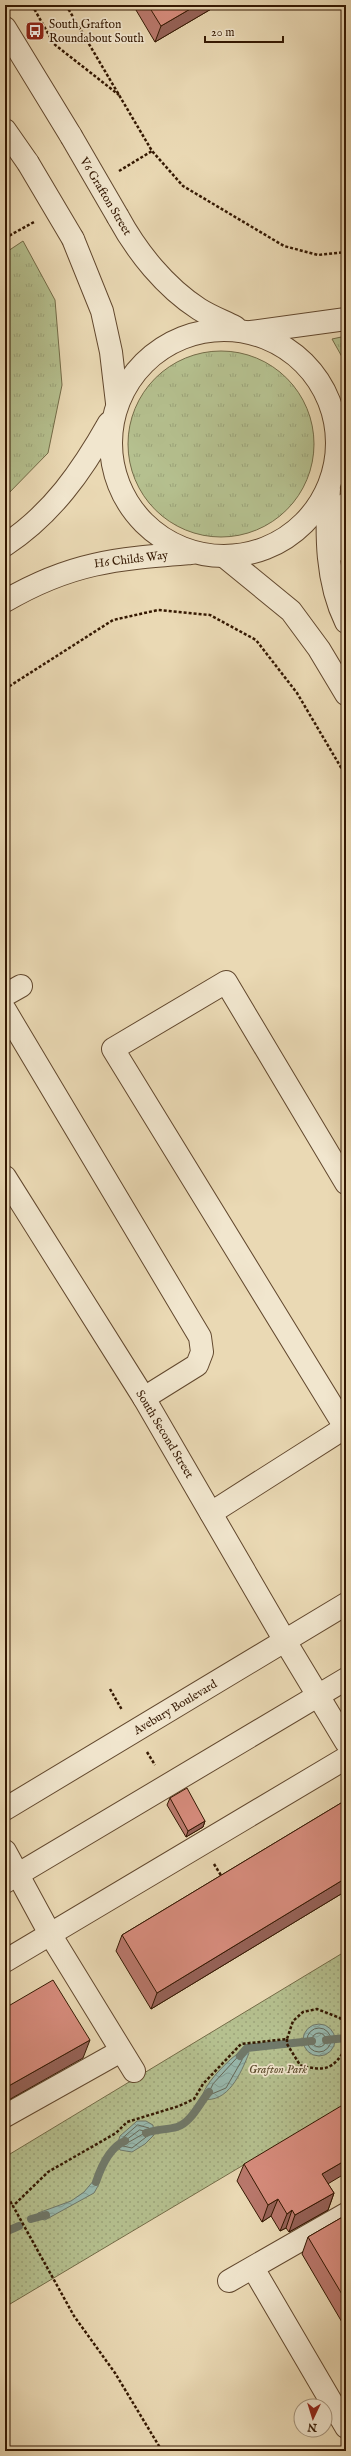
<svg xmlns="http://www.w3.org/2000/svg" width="351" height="2456" viewBox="0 0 351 2456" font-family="'IM FELL English',serif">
	<defs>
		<pattern id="grass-tufts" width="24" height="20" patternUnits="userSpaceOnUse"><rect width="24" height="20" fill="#b5c08f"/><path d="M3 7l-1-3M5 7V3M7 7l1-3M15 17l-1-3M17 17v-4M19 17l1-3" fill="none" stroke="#9ca47a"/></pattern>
		<pattern id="garden-dots" width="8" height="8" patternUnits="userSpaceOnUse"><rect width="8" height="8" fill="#b5c08f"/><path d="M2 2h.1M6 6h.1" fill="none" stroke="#9ca47a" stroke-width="1.8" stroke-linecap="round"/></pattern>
		<pattern id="water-waves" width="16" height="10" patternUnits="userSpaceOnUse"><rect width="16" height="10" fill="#98bab0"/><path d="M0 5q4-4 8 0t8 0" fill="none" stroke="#849f96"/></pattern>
	</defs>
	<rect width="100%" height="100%" fill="#ead9b4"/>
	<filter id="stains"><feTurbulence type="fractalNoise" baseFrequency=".005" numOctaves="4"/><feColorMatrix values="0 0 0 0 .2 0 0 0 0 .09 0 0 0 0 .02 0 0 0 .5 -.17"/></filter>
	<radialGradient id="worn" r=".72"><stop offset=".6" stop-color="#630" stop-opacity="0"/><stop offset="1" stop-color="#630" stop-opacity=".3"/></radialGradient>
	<g fill="url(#grass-tufts)" stroke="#746c48">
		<polygon points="23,241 55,300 62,385 48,453 5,497 5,253"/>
		<polygon points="346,336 346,364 332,339"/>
		<circle cx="221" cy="444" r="93"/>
	</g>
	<polygon fill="url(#garden-dots)" stroke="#746c48" points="346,1951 346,2104 5,2307 5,2157"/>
	<g fill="url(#water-waves)" stroke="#70796a">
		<circle cx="319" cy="2040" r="16"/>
		<path d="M247,2048L249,2053C241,2073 228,2104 202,2099C202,2085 234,2053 247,2048Z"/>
		<polygon points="137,2121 146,2121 153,2125 154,2135 145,2144 132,2152 120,2150 117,2145 120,2136"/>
		<polygon points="100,2173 98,2186 94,2193 45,2220 36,2218 38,2213 71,2201 84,2192"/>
	</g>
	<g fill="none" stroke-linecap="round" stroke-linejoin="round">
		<g stroke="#666959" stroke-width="1">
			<circle cx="319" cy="2040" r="12"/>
			<circle cx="319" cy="2040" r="7"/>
			<polygon points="239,2056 242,2057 242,2060 226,2088 207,2096 213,2084"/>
			<polygon points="138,2125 149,2128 150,2134 132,2148 123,2146 123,2138"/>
			<polygon points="140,2130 144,2131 143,2134 129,2142 128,2139"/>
		</g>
		<g stroke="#70796a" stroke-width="8">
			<polyline points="326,2040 346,2038"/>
			<polyline points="240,2056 247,2048 312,2041"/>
			<path d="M146,2133C156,2129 166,2130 177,2127C191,2123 200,2102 209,2092"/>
			<path d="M96,2182C101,2167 110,2147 125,2141"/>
			<polyline points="31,2219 46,2215"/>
			<polyline points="5,2232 19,2226"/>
		</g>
		<g stroke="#62482e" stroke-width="24">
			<g id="minor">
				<polyline points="5,28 71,136"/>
				<polyline points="5,130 28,163"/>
				<path d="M118,217C137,252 165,287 199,309C210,316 223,321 235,327"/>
				<polyline points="73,239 102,311 111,352 117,403"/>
				<circle cx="224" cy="443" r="113"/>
				<polyline points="251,332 346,319"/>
				<path d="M329,489C326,534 326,581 346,622"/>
				<polyline points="346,504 344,539 346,551"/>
				<path d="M5,545C52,514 82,471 109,423"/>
				<polyline points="225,557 291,611 319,649 346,694"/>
				<path d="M5,601C72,562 116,559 191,553"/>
				<polyline points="5,995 21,986"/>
				<polyline points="5,1010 200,1337 202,1352 197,1365 144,1398"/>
				<polyline points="5,1177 144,1398 285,1641 346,1742"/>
				<polyline points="345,1427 113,1049 226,982 346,1183"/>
				<polyline points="211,1513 346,1427"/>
				<polyline points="5,1809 346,1604"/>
				<polyline points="5,1851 50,1934 134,2071"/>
				<polyline points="5,1882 346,1679"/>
				<polyline points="5,1961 346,1758"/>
				<polyline points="5,2116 121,2051"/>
				<polyline points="253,2268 346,2427"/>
				<polyline points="229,2281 346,2214"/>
			</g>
		</g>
		<g stroke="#341802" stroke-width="2.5" stroke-dasharray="3 2" stroke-linecap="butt">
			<polyline points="32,5 54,44 119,95"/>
			<polyline points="66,5 152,151 183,186 284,246 318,255 346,252"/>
			<polyline points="119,171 152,151"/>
			<polyline points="5,230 9,236"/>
			<polyline points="5,238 34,222"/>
			<polyline points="5,689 113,620 158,610 210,615 256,640 297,693 346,776"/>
			<polyline points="110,1689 122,1710"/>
			<polyline points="147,1752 155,1765"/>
			<polyline points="214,1864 222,1877"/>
			<path d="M287,2039V2044L300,2065C324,2072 334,2070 346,2047"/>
			<polyline points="5,2193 13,2206"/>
			<polyline points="162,2451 115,2373 74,2316 13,2206 48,2172 116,2133 127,2122 179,2106 194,2099 203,2084 241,2044 287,2039 293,2021 303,2012 317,2009 340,2018 346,2029"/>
		</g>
		<use href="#minor" stroke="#f1e6ce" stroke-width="22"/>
		<g stroke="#62482e" stroke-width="24" stroke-linecap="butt">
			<g id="minor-bridge">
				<polyline points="71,136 118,217"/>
				<polyline points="28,163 73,239"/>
			</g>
		</g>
		<use href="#minor-bridge" stroke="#f1e6ce" stroke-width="22"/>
	</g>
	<g fill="#b9786c" stroke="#341802">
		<polygon points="133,5 218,5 155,42"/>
		<polygon points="170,1798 205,1821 203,1827 186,1837 167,1805"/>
		<polygon points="346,1800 346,1891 151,2009 116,1951 122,1935"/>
		<polygon points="244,2164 328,2184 334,2193 328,2210 289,2232 286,2228 280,2231 271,2216 262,2222 237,2181"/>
		<polygon points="346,2215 346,2329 302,2254 308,2237"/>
	</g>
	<g fill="#966258" stroke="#341802">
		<polygon points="197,5 218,5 155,42 161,26"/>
		<polygon points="205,1821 203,1827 186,1837 188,1831"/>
		<polygon points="346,1878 346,1891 151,2009 157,1993"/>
		<polygon points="90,2040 83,2058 5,2102 5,2088"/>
		<polygon points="346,2160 346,2173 316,2191 322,2174"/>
		<polygon points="334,2193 328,2210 289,2232 295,2215"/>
		<polygon points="278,2199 271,2216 262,2222 268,2205"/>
		<polygon points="292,2210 286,2228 280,2231 287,2214"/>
	</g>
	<g fill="#d78c7d" stroke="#341802">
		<polygon points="148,5 197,5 161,26"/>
		<polygon points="187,1788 205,1821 188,1831 170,1798"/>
		<polygon points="346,1800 346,1878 157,1993 122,1935"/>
		<polygon points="53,1980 90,2040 5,2088 5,2008"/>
		<polygon points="346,2103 346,2160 322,2174 334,2193 295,2215 292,2210 287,2214 278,2199 268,2205 244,2164"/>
		<polygon points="346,2215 346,2301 308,2237"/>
	</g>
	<defs>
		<g id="bus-square" transform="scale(1)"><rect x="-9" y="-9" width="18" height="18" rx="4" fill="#8f2418" stroke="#f1e6ce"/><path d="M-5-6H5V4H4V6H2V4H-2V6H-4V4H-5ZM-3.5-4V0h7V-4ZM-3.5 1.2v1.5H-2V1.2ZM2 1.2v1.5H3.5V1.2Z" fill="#fff"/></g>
	</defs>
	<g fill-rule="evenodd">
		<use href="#bus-square" x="35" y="31"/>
	</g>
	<g text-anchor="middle" stroke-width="3.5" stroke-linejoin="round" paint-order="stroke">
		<g font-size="12" fill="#341802" stroke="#f1e6ce" text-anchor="start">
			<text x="49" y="28">South Grafton<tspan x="49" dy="14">Roundabout South</tspan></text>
		</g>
		<g font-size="12" fill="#341802" stroke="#f1e6ce">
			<text transform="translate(106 196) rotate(59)" y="4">V6 Grafton Street</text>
			<text transform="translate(131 559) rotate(-7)" y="4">H6 Childs Way</text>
			<text transform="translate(165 1434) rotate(59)" y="4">South Second Street</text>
			<text transform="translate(175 1707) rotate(-31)" y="4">Avebury Boulevard</text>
		</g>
		<g font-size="12" font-style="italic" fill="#5b4a2c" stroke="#f1e6ce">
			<text x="278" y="2073">Grafton Park</text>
		</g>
	</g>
	<rect width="351" height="2456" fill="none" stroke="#ead9b4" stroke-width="20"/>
	<rect x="6" y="6" width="339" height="2444" fill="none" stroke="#341802" stroke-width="2"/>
	<rect x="10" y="10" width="331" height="2436" fill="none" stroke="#341802"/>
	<g transform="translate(313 2418) rotate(184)"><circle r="19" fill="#f1e6ce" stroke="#a5947c"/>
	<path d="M0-3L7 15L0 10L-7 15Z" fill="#8f2418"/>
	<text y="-6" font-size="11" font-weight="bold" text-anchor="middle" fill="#341802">N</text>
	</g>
	<path d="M205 36v6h78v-6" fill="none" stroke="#341802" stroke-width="2"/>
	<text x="211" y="36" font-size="12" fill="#341802" stroke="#f1e6ce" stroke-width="3" paint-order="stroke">20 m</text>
	<rect width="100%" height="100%" filter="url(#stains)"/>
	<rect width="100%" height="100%" fill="url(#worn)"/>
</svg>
